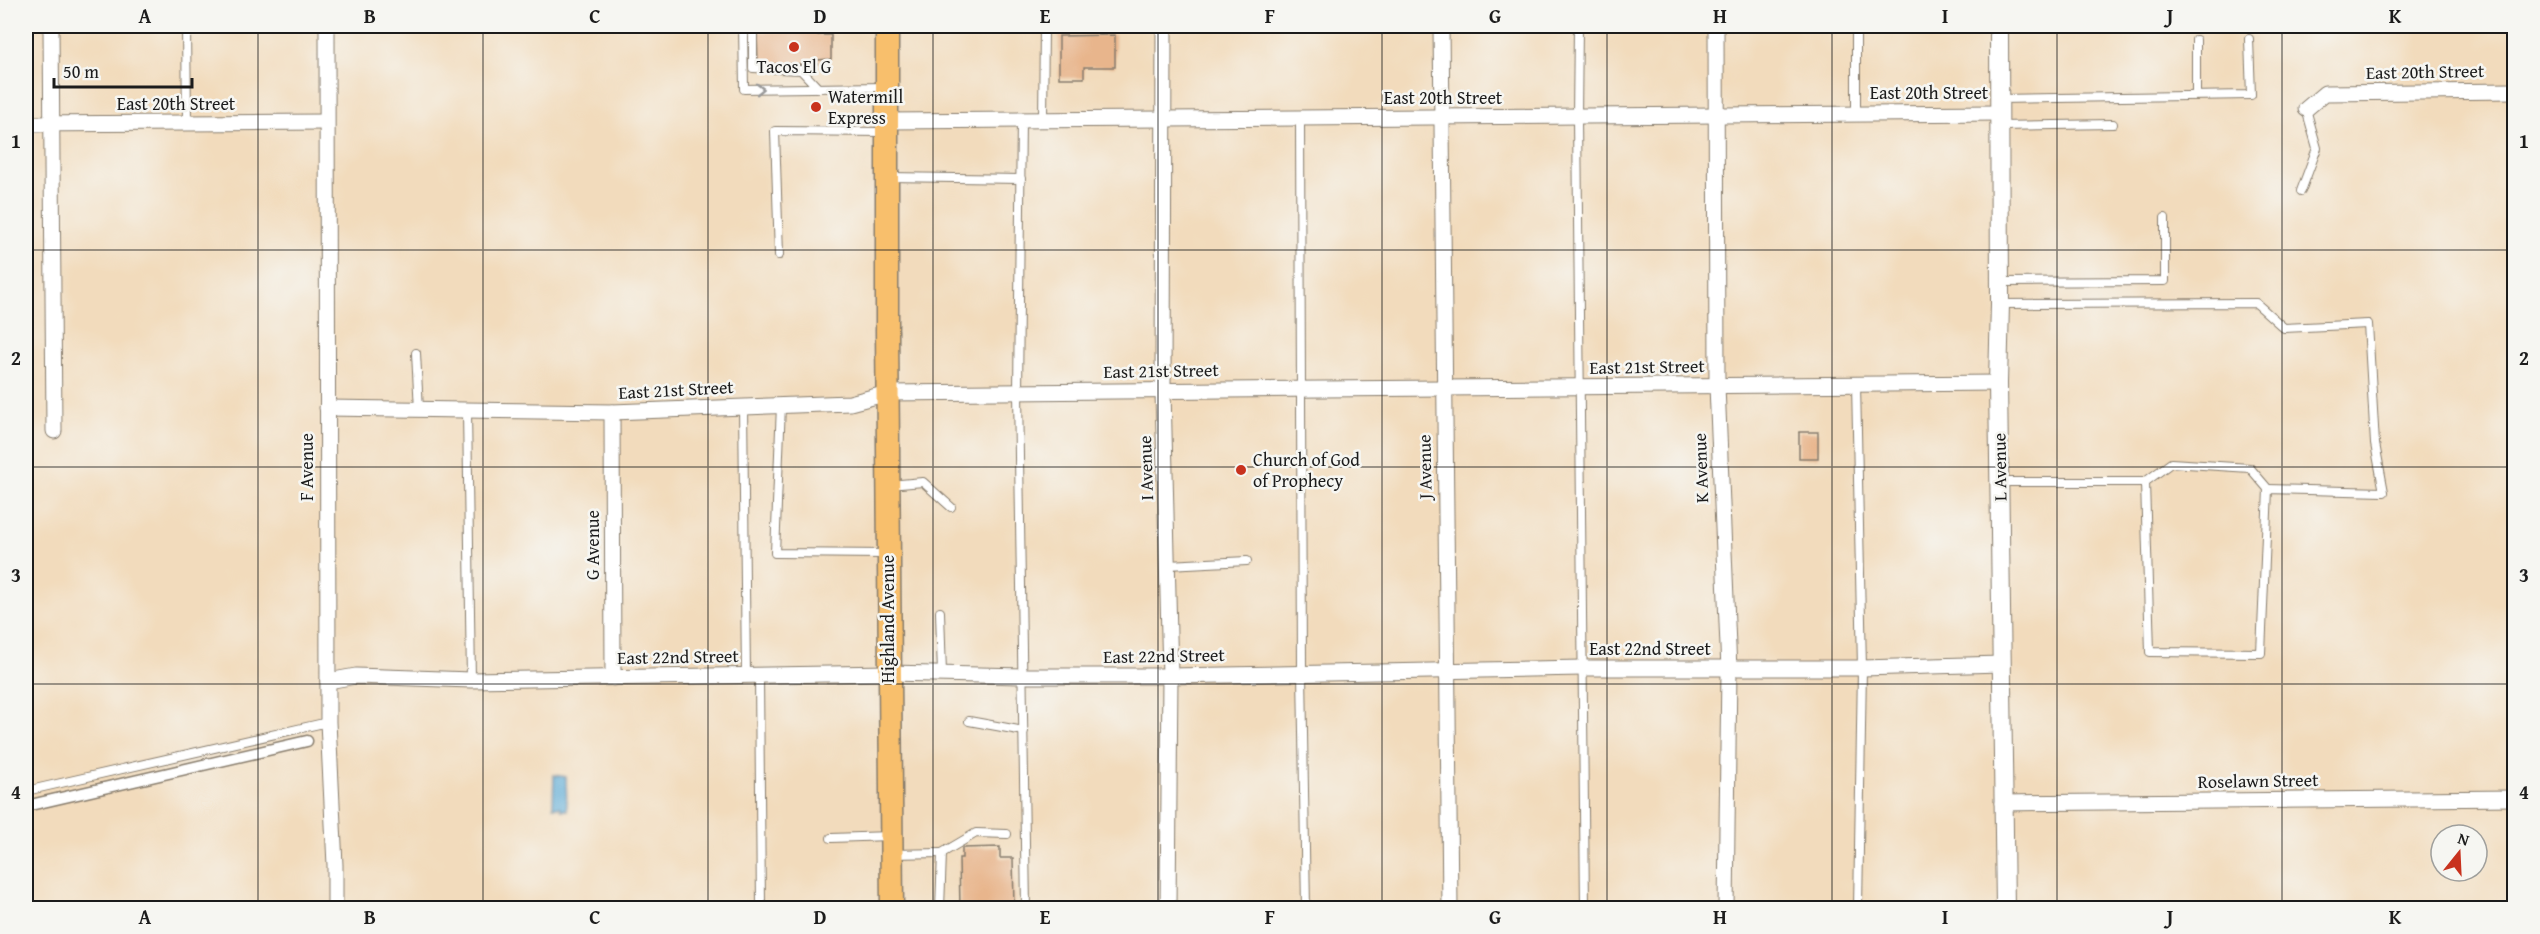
<svg xmlns="http://www.w3.org/2000/svg" width="2540" height="934" viewBox="0 0 2540 934" font-family="'Gentium Book Plus',serif">
	<rect width="100%" height="100%" fill="#f6f6f2"/>
	<filter id="ink" filterUnits="userSpaceOnUse"><feTurbulence type="fractalNoise" baseFrequency=".0167" numOctaves="2"/><feDisplacementMap in="SourceGraphic" scale="12" xChannelSelector="R" yChannelSelector="G"/><feConvolveMatrix kernelMatrix="1 2 1 2 8 2 1 2 1" color-interpolation-filters="sRGB"/></filter>
	<filter id="wash" filterUnits="userSpaceOnUse"><feTurbulence type="fractalNoise" baseFrequency=".008" numOctaves="4" result="noise"/><feDisplacementMap in="SourceGraphic" scale="24" xChannelSelector="R" yChannelSelector="G"/><feGaussianBlur stdDeviation="1.35" result="paint"/><feColorMatrix in="noise" values="0 0 0 0 0 0 0 0 0 0 0 0 0 0 0 0 0 1.4 0 .05"/><feComposite in="paint" operator="in"/></filter>
	<g filter="url(#wash)">
		<rect width="100%" height="100%" fill="#f2dbbc"/>
		<polygon fill="#5aa9d4" stroke="#3b6278" stroke-width="1.5" points="554,775 566,777 567,810 561,810 561,807 553,807"/>
		<g id="blocks">
			<g fill="#e8b58c">
				<polygon points="757,32 818,32 818,35 831,35 831,59 817,60 817,64 758,64"/>
				<polygon points="1115,35 1115,67 1084,67 1084,78 1059,78 1059,36"/>
				<rect x="1799" y="432" width="19" height="26"/>
				<polygon points="1000,847 1000,858 1013,858 1014,908 960,908 959,858 962,858 962,848"/>
			</g>
		</g>
	</g>
	<g filter="url(#ink)">
		<use href="#blocks" fill-opacity="0" stroke="#877c6c" stroke-width="1.5"/>
		<g fill="none" stroke-linecap="round" stroke-linejoin="round">
			<g stroke="#877c6c" stroke-width="10">
				<g id="service">
					<polyline points="186,26 187,123"/>
					<polyline points="743,26 744,89 886,87"/>
					<polyline points="773,26 753,27 753,68 801,70 818,88"/>
					<polyline points="1578,26 1577,117 1585,908"/>
					<polyline points="1856,26 1856,113"/>
					<polyline points="2196,95 2196,40"/>
					<polyline points="2001,99 2251,95 2249,39"/>
					<polyline points="1300,118 1302,673 1306,908"/>
					<polyline points="1021,119 1018,392 1026,908"/>
					<polyline points="1043,119 1044,28 1120,27"/>
					<polyline points="1999,126 2113,124"/>
					<polyline points="889,177 1021,179"/>
					<polyline points="2301,191 2317,148 2306,109"/>
					<polyline points="779,255 775,131 886,132"/>
					<polyline points="2001,282 2165,281 2165,218"/>
					<polyline points="2000,304 2256,303 2284,328 2368,324 2375,444 2384,492 2268,489 2261,653 2150,652 2145,482 2001,482"/>
					<polyline points="416,353 419,410"/>
					<polyline points="1856,384 1862,668 1858,908"/>
					<polyline points="781,405 775,553 886,554"/>
					<polyline points="743,406 746,675"/>
					<polyline points="467,411 471,680"/>
					<polyline points="2145,482 2171,463 2250,468 2268,489"/>
					<polyline points="889,485 923,482 951,507"/>
					<polyline points="1168,565 1247,561"/>
					<polyline points="940,612 942,674"/>
					<polyline points="759,675 761,908"/>
					<polyline points="969,721 1024,731"/>
					<polyline points="26,791 328,722"/>
					<polyline points="831,838 890,836"/>
					<polyline points="892,854 942,853"/>
					<polyline points="940,908 942,853 976,833 1007,834"/>
				</g>
			</g>
			<g stroke="#877c6c" stroke-width="13">
				<polyline id="pedestrian" points="26,806 307,741"/>
			</g>
			<g stroke="#877c6c" stroke-width="17">
				<g id="minor">
					<polyline points="51,26 54,431"/>
					<polyline points="327,26 328,722 335,865 335,908"/>
					<polyline points="1164,26 1163,391 1170,676 1168,908"/>
					<polyline points="1441,26 1450,908"/>
					<polyline points="1716,26 1717,386 1729,670 1726,908"/>
					<polyline points="2306,109 2325,93 2514,91"/>
					<polyline points="887,121 1999,113"/>
					<polyline points="26,124 326,122"/>
					<polyline points="327,408 612,412 850,403 888,393 1998,383"/>
					<polyline points="612,412 613,678"/>
					<polyline points="328,681 356,676 471,680 889,673 1024,676 1170,676 1583,668 1862,668 2001,664"/>
					<polyline points="2002,803 2514,798"/>
				</g>
			</g>
			<g stroke="#877c6c" stroke-width="20">
				<polyline id="tertiary" points="1999,26 2000,304 1998,383 2005,908"/>
			</g>
			<g stroke="#877c6c" stroke-width="25">
				<g id="primary">
					<polyline points="887,325 887,26"/>
					<polyline points="887,330 892,908"/>
				</g>
			</g>
			<use href="#service" stroke="#fff" stroke-width="8"/>
			<use href="#pedestrian" stroke="#fff" stroke-width="10"/>
			<use href="#minor" stroke="#fff" stroke-width="15"/>
			<use href="#tertiary" stroke="#fff" stroke-width="18"/>
			<use href="#primary" stroke="#f8bf6c" stroke-width="22"/>
		</g>
		<defs><path id="oneway-chevron" d="M-2-3.5L2.5 0L-2 3.5" fill="none" stroke-width="1.6" stroke-linecap="round" stroke-linejoin="round" transform="scale(1.5)"/></defs>
		<use stroke="#999" href="#oneway-chevron" transform="translate(760 89) rotate(-1)"/>
	</g>
	<path fill="none" stroke="#1c1c1c" stroke-width="1.5" stroke-opacity="0.55" d="M258,26V908M483,26V908M708,26V908M933,26V908M1158,26V908M1382,26V908M1607,26V908M1832,26V908M2057,26V908M2282,26V908M26,250H2514M26,467H2514M26,684H2514"/>
	<g fill="#c8321e" stroke="#f6f6f2" stroke-width="2">
		<circle cx="794" cy="47" r="6"/>
		<circle cx="816" cy="107" r="6"/>
		<circle cx="1241" cy="470" r="6"/>
	</g>
	<g text-anchor="middle" stroke-width="5" stroke-linejoin="round" paint-order="stroke">
		<g font-size="18" fill="#1c1c1c" stroke="#f6f6f2" text-anchor="start">
			<text x="794" y="73" text-anchor="middle">Tacos El G</text>
			<text x="828" y="103">Watermill<tspan x="828" dy="21">Express</tspan></text>
			<text x="1253" y="466">Church of God<tspan x="1253" dy="21">of Prophecy</tspan></text>
		</g>
		<g font-size="18" fill="#1c1c1c" stroke="#f6f6f2">
			<text transform="translate(2425 72) rotate(-1)" y="6">East 20th Street</text>
			<text x="1929" y="99">East 20th Street</text>
			<text x="1443" y="104">East 20th Street</text>
			<text x="176" y="110">East 20th Street</text>
			<text transform="translate(1647 367) rotate(-1)" y="6">East 21st Street</text>
			<text transform="translate(1161 371) rotate(-1)" y="6">East 21st Street</text>
			<text transform="translate(676 390) rotate(-3)" y="6">East 21st Street</text>
			<text transform="translate(307 467) rotate(-90)" y="6">F Avenue</text>
			<text transform="translate(1425 467) rotate(-91)" y="6">J Avenue</text>
			<text transform="translate(2000 467) rotate(-91)" y="6">L Avenue</text>
			<text transform="translate(1146 468) rotate(-92)" y="6">I Avenue</text>
			<text transform="translate(1701 468) rotate(-92)" y="6">K Avenue</text>
			<text transform="translate(593 545) rotate(-90)" y="6">G Avenue</text>
			<text transform="translate(888 619) rotate(-90)" y="6">Highland Avenue</text>
			<text x="1650" y="655">East 22nd Street</text>
			<text transform="translate(1164 656) rotate(-1)" y="6">East 22nd Street</text>
			<text transform="translate(678 657) rotate(-1)" y="6">East 22nd Street</text>
			<text transform="translate(2258 781) rotate(-1)" y="6">Roselawn Street</text>
		</g>
	</g>
	<rect width="2540" height="934" fill="none" stroke="#f6f6f2" stroke-width="66"/>
	<g transform="translate(2459 853) rotate(18)"><circle r="28" fill="#f6f6f2" stroke="#9f9f9c" stroke-width="1.5"/>
	<path d="M0-4.5L10 22L0 15L-10 22Z" fill="#c8321e"/>
	<text y="-9" font-size="16" font-weight="bold" text-anchor="middle" fill="#1c1c1c">N</text>
	</g>
	<path d="M54 78v9h138v-9" fill="none" stroke="#1c1c1c" stroke-width="3"/>
	<text x="63" y="78" font-size="18" fill="#1c1c1c" stroke="#f6f6f2" stroke-width="4.5" paint-order="stroke">50 m</text>
	<rect x="33" y="33" width="2474" height="868" fill="none" stroke="#1c1c1c" stroke-width="2"/>
	<g font-size="20" text-anchor="middle" font-weight="bold" fill="#1c1c1c">
		<text x="145" y="23">A</text>
		<text x="370" y="23">B</text>
		<text x="595" y="23">C</text>
		<text x="820" y="23">D</text>
		<text x="1045" y="23">E</text>
		<text x="1270" y="23">F</text>
		<text x="1495" y="23">G</text>
		<text x="1720" y="23">H</text>
		<text x="1945" y="23">I</text>
		<text x="2170" y="23">J</text>
		<text x="2395" y="23">K</text>
		<text x="16" y="148">1</text>
		<text x="2524" y="148">1</text>
		<text x="16" y="365">2</text>
		<text x="2524" y="365">2</text>
		<text x="16" y="582">3</text>
		<text x="2524" y="582">3</text>
		<text x="16" y="799">4</text>
		<text x="2524" y="799">4</text>
		<text x="145" y="924">A</text>
		<text x="370" y="924">B</text>
		<text x="595" y="924">C</text>
		<text x="820" y="924">D</text>
		<text x="1045" y="924">E</text>
		<text x="1270" y="924">F</text>
		<text x="1495" y="924">G</text>
		<text x="1720" y="924">H</text>
		<text x="1945" y="924">I</text>
		<text x="2170" y="924">J</text>
		<text x="2395" y="924">K</text>
	</g>
</svg>
